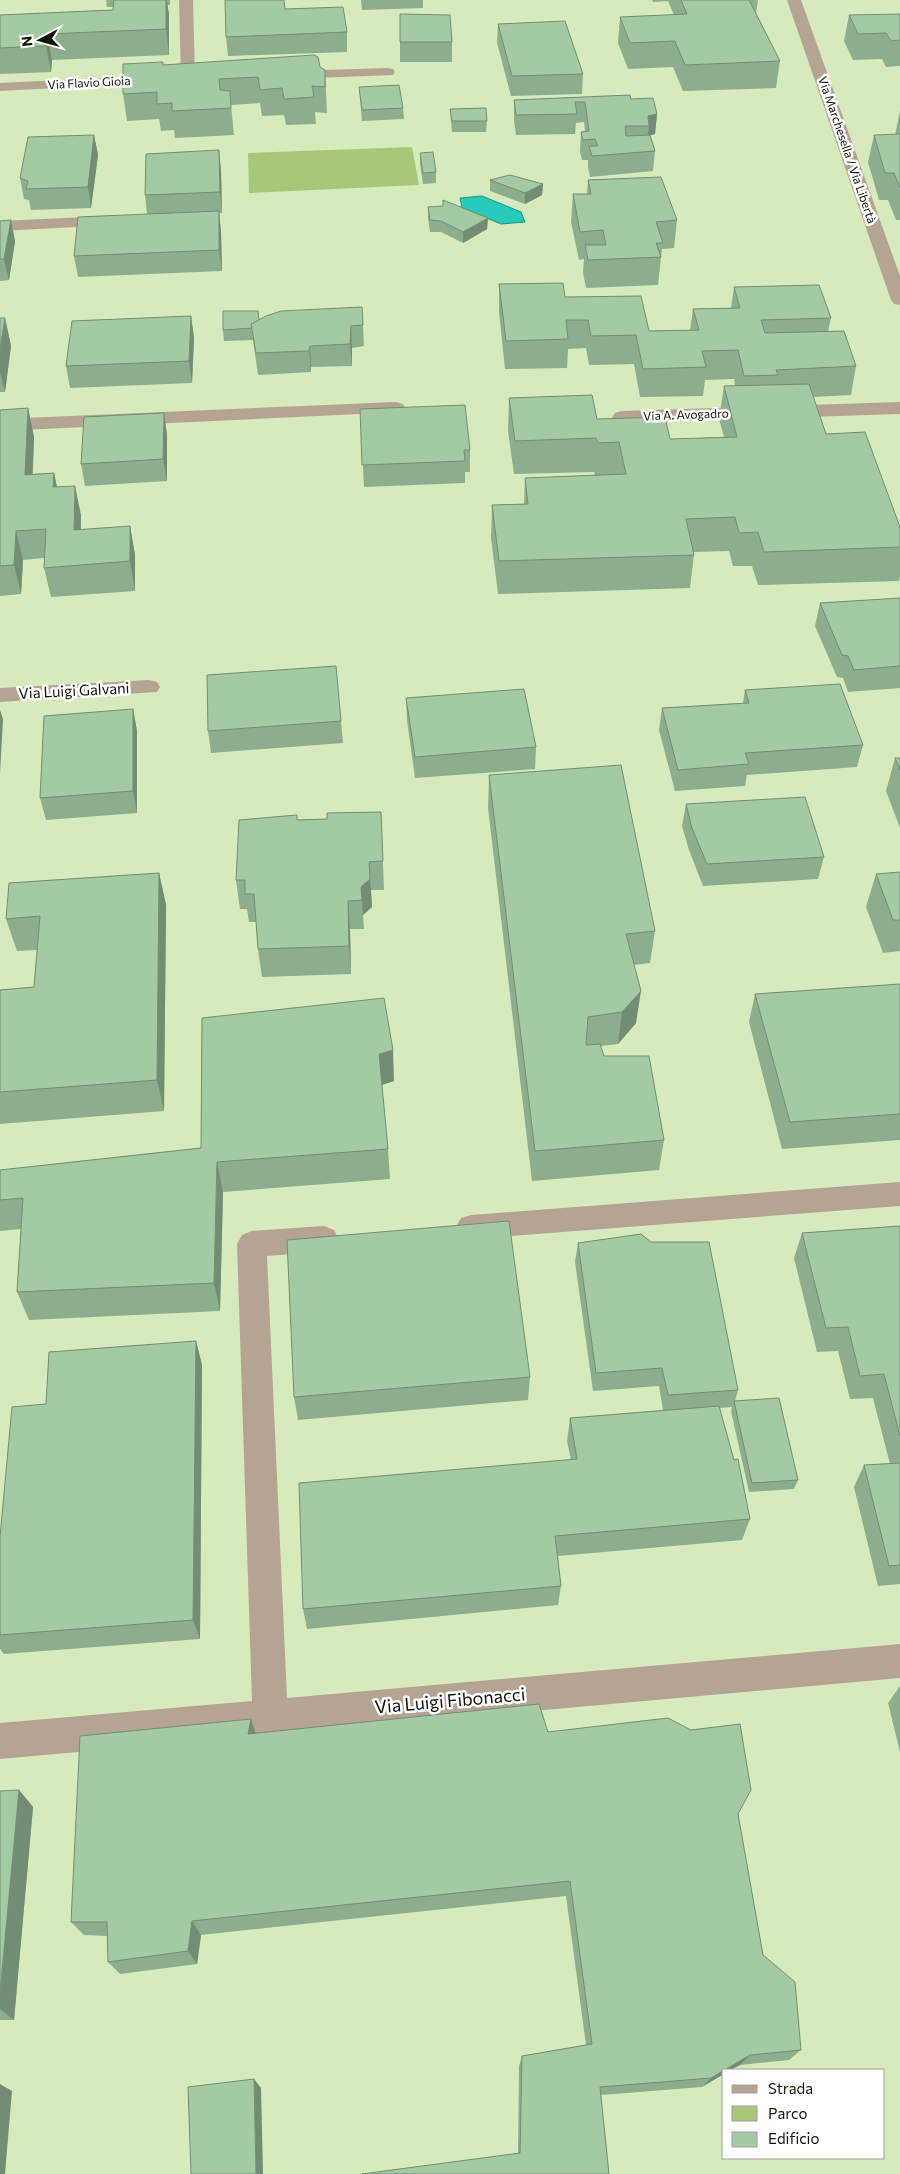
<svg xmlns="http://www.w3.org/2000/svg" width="900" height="2174" viewBox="0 0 900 2174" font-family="Commissioner,sans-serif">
	<rect width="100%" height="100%" fill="#d7eabb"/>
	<polygon fill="#a9c77a" points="412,147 419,185 249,193 248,153"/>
	<polygon fill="#27cabc" stroke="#209485" points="482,196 521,212 525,222 501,224 462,208 460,198"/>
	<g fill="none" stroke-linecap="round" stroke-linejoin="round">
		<g fill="#b5a494" fill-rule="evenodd">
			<polygon points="179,0 193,0 195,77 188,81 181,77"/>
			<polygon points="787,0 801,0 900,276 900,305 894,304 891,300"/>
			<polygon points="388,68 393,69 395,72 393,75 289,79 282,75 289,71"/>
			<polygon points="161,75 168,79 166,82 0,91 0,83"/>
			<polygon points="108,216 114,217 116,221 114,225 0,231 0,221"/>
			<polygon points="396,402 403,404 405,408 403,412 0,431 0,419"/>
			<polygon points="900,402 900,414 622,423 615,421 612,417 615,413 622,411"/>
			<polygon points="149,680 157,682 160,687 157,692 0,702 0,688"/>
			<polygon points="900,1182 900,1206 471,1239 461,1236 456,1227 461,1218 471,1215"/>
			<polygon points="324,1226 334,1230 339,1239 334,1248 324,1252 267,1256 287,1698 900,1644 900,1678 0,1759 0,1723 252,1701 237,1244 242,1235 252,1231"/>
		</g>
	</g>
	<g fill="#8dae8e">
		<polygon points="106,0 170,0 170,5 167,5 169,15 169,55 52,60 51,72 0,74 0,15 113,10 113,7 107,7"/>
		<polygon points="361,0 423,0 423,8 362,10"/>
		<polygon points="652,0 758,0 756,13 780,61 776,88 683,91 673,67 628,69 618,43 620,17 674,15 668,1 653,2"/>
		<polygon points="285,9 347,32 347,52 228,56 226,37"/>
		<polygon points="900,14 900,66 886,67 882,59 853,60 844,41 849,15"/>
		<polygon points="498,24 583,74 582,94 511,96 497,43"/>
		<rect x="400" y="42" width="52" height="20"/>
		<polygon points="163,62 163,65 320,67 325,70 327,113 315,112 316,124 286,125 284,115 262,116 260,103 231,105 234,135 175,138 174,130 161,131 159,119 127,121 123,94"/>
		<polygon points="359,87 403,108 404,119 362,121"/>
		<polygon points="631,99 657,114 655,134 650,135 655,151 653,171 590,177 588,167 588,160 582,160 580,152 581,132 585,131 584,122 576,123 575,134 516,135 514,120 514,100"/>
		<polygon points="450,109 487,121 486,132 452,132"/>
		<polygon points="900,111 900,220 896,220 888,200 879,200 868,162 874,135 895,135"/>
		<polygon points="94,135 98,155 91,208 31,210 29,200 24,199 20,178"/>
		<polygon points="219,150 221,171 222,213 219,213 221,232 222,271 78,277 74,256 147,214 145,195"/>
		<polygon points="420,153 436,172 436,183 423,184 420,164"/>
		<polygon points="490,180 543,184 542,195 525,204 490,191"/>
		<polygon points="588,180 677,220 674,248 662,249 658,285 586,288 583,273 584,259 579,260 571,222 573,194 587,194"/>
		<polygon points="428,207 488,218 487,229 463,243 441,232 430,232 428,219"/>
		<polygon points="0,221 15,241 9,280 0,281"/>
		<polygon points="499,284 565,297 649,331 690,330 693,309 731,308 734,287 831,318 828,332 856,366 851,395 813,397 826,434 900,527 900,576 899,581 758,585 752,566 733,566 729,551 694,552 694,555 690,588 498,594 491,538 492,505 524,504 525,478 595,475 594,472 514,474 508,431 509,398 597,419 670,439 724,437 719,419 724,386 735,386 734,379 705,380 703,396 640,397 634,364 589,365 586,348 568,349 567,368 505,369 499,312"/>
		<polygon points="362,307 364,346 352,348 352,366 311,367 311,372 258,375 253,340 224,341 223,330 259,320"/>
		<polygon points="191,316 194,338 192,383 70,388 66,366"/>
		<polygon points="0,318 5,318 11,346 5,392 0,392"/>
		<polygon points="28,408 34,437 33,474 54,473 57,487 81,515 81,530 130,526 135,555 135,591 51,597 44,568 44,558 23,560 21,594 0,596 0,410"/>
		<polygon points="360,409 470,450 470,472 465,472 465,483 364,487"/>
		<polygon points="164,413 167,435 167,481 85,486 81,464"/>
		<polygon points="900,598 900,688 848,692 843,678 837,677 815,626 820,603"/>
		<polygon points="745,690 863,745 857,767 747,775 745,786 675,791 659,730 662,708 743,703"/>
		<polygon points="406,698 536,747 535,769 415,778 407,720"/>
		<polygon points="133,709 137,731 137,813 46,820 40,798"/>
		<polygon points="341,721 343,743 211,753 208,731"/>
		<polygon points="895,758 900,758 900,828 886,791"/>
		<polygon points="489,775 655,931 650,963 634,965 636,1023 618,1044 601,1046 604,1056 664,1140 659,1170 532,1181 488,808"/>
		<polygon points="686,804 824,857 818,879 703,886 689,850 682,826"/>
		<polygon points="381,812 384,890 371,890 372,907 363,915 364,929 350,929 351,974 262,977 258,949 256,922 249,922 247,909 240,909 236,880 298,820 327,819"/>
		<polygon points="900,872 900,951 883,953 866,907 876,874"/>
		<polygon points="159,873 166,905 164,1111 0,1124 0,990 34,987 37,950 17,951 6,919"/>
		<polygon points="900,984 900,1140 782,1149 749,1022 755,994"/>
		<polygon points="202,1018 394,1081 382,1085 388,1149 390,1179 223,1192 220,1311 29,1320 17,1292 21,1229 0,1231 0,1170 201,1148"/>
		<polygon points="900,1226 900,1584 878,1586 854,1487 864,1465 890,1464 873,1398 850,1399 838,1351 817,1352 794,1258 802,1233"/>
		<polygon points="578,1243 738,1390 735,1401 798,1480 794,1489 749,1492 731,1411 732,1407 719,1408 750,1519 742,1540 558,1556 561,1586 558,1605 307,1629 303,1609 571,1460 567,1441 570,1418 663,1410 659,1386 593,1391 575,1262"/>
		<polygon points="196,1341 202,1365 200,1639 4,1654 0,1649 0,1537 46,1404"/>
		<polygon points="530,1377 528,1400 298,1420 294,1397"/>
		<polygon points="900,1686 900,1752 888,1703"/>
		<polygon points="548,1732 738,1814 763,1955 801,2050 789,2060 740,2065 730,2070 724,2070 702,2087 601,2095 609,2174 518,2154 519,2066 522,2056 586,2045 566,1896 201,1935 197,1964 120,1974 108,1962 108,1936 84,1935 71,1922 256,1734"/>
		<polygon points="19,1790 33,1807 14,2020 0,2020 0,1791"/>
	</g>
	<g fill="#738d74">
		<polygon points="166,0 167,0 169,15 169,55 166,29"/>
		<polygon points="47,34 52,60 51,72 46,46"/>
		<polygon points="657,114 655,134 648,136 649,126 648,116"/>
		<polygon points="94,135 98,155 91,208 88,187"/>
		<polygon points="219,150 221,171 222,213 220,192"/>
		<polygon points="543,184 542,195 525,204 525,193"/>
		<polygon points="219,211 221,232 222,271 219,250"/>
		<polygon points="488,218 487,229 463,243 463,232"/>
		<polygon points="11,220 15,241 9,280 4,259"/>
		<polygon points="191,316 194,338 192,383 189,361"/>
		<polygon points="5,318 11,346 5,392 0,372 0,350"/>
		<polygon points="351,326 352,348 352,366 350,344"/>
		<polygon points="310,346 311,367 311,372 309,351"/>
		<polygon points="28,408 34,437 31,504 25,475"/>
		<polygon points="164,413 167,435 167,481 163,459"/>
		<polygon points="54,473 60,502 53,487"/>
		<polygon points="75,486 81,515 80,559 74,530"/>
		<polygon points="130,526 135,555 135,591 130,561"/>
		<polygon points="16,531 23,560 21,594 14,565"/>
		<polygon points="133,709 137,731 137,813 133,791"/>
		<polygon points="0,710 3,719 0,774"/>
		<polygon points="369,862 372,907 363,915 364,929 361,887"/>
		<polygon points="159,873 166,905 164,1111 157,1080"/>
		<polygon points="348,901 350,929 351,974 349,946"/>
		<polygon points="641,991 636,1023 618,1044 622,1012"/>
		<polygon points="393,1050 394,1081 381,1085 379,1054"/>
		<polygon points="217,1162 223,1192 220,1311 214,1283"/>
		<polygon points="196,1341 202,1365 200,1639 193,1620"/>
		<polygon points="251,1719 257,1738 248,1734"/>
		<polygon points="19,1790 33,1807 14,2020 0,2009 0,1993"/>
		<polygon points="192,1921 201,1935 197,1964 188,1951"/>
		<polygon points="750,2055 740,2065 730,2070 724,2070"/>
		<polygon points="724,2070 724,2074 702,2087 711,2078"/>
		<polygon points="254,2079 261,2088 263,2174 256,2174"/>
		<polygon points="0,2084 12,2091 5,2174 0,2174"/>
	</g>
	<g fill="#a4caa5" stroke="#738d74">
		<polygon points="114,0 166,0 166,29 47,34 46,46 0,48 0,15 113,10"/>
		<polygon points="225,0 284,0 285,9 343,7 347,32 226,37"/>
		<polygon points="681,0 749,0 780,61 685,65 675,41 630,43 620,17 687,14"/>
		<polygon points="400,14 450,15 452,42 400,42"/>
		<polygon points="900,14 900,40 891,41 886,33 858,34 849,15"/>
		<polygon points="565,21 583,74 512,76 498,24"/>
		<polygon points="314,55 318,57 320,67 325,70 325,87 312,86 314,97 284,99 282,88 260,90 258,77 219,79 220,90 230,91 231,108 172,111 172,103 157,104 157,92 123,94 123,64 163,62 163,65"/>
		<polygon points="399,85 403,108 362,110 359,87"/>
		<polygon points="630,95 631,99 653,98 657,114 648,116 649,126 625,126 626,136 650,135 655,151 592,156 589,146 598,146 595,139 583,140 581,132 589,131 585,102 575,102 577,114 516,115 514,100"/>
		<polygon points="486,108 487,121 452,121 450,109"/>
		<polygon points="900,134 900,188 894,173 885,173 874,135"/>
		<polygon points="94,135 88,187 26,189 28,181 20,178 28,137"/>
		<polygon points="219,150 220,192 145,195 146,154"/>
		<polygon points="433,152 436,172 423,173 420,153"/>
		<polygon points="510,175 543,184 525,193 490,180"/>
		<polygon points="661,177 677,220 656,222 663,243 656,243 661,257 588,260 585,245 606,245 603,230 580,232 573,194 591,194 588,180"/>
		<polygon points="443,200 488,218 463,232 441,221 430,220 428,207 443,206"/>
		<polygon points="219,211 219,250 74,256 78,217"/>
		<polygon points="11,220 4,259 0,259 0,221"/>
		<polygon points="563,283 565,297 641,296 649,331 699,330 693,309 740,308 734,287 819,285 831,318 761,320 765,333 844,331 856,366 776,370 778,375 744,376 738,350 702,351 706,367 643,369 636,335 591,336 588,320 566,320 568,339 506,341 499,284"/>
		<polygon points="362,307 363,325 351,326 350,344 310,346 309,351 256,353 251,324 266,316 281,311"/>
		<polygon points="223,311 258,311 259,320 251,324 252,328 223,330"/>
		<polygon points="191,316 189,361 66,366 72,321"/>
		<polygon points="0,318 5,318 0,350"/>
		<polygon points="809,384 826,434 865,432 900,527 900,547 764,552 758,532 739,533 735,517 686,519 694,555 499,561 492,505 528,504 525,478 626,474 619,442 598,443 596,438 515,441 509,398 592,395 597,419 665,417 670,439 737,437 724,386"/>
		<polygon points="465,405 470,450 464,450 465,461 362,465 360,409"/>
		<polygon points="28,408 25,475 54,473 53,487 75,486 74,530 130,526 130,561 44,568 46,529 16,531 14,565 0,566 0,410"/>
		<polygon points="164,413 163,459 81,464 84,417"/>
		<polygon points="900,598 900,666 854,670 848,656 842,655 820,603"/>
		<polygon points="336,666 341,721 208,731 207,675"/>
		<polygon points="840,684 863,745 745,753 749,764 678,770 662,708 749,703 745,690"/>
		<polygon points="524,689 536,747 415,757 406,698"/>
		<polygon points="133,709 133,791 40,798 44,716"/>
		<polygon points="895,758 900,758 900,770"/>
		<polygon points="621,765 655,931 626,934 641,991 622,1012 588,1017 586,1045 600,1044 604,1056 649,1056 664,1140 535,1151 489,775"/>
		<polygon points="805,797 824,857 707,864 692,828 686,804"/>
		<polygon points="381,812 383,861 369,862 370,879 361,887 362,900 348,901 349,946 258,949 254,894 245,894 245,880 236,880 239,820 297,815 297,820 327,819 327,813"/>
		<polygon points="900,872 900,920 893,920 876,874"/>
		<polygon points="159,873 157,1080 0,1092 0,990 34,987 40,916 6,919 9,883"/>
		<polygon points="900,984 900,1114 790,1122 755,994"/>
		<polygon points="384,998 393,1050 379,1054 388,1149 217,1162 214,1283 17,1292 23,1198 0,1200 0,1170 201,1148 202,1018"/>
		<polygon points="509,1221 530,1377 294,1397 287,1240"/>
		<polygon points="900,1226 900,1436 884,1374 860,1376 848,1327 826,1328 802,1233"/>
		<polygon points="641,1234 651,1242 709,1242 738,1390 668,1395 662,1368 596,1373 578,1243"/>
		<polygon points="196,1341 193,1620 0,1635 0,1537 12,1407 46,1404 49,1352"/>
		<polygon points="779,1398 798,1480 752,1483 734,1401"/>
		<polygon points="719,1406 734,1460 738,1459 750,1519 555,1536 561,1586 303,1609 299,1483 577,1459 570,1418"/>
		<polygon points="900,1463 900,1565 889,1566 864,1465"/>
		<polygon points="539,1704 548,1732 668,1718 691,1730 740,1724 751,1790 738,1814 763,1955 795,1982 801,2050 750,2055 711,2078 600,2087 609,2174 362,2174 520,2153 522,2056 592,2044 570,1881 192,1921 188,1951 108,1962 107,1922 71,1922 80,1736 251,1719 248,1734"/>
		<polygon points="19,1790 0,1993 0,1791"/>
		<polygon points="254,2079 256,2174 191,2174 188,2087"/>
	</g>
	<g text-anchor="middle" stroke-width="5" stroke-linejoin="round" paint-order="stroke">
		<g font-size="12" fill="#0f1505" stroke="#fff">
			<text transform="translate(89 83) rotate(-3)" y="4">Via Flavio Gioia</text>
			<text transform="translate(847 150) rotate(71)" y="4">Via Marchesella / Via Libertà</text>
			<text transform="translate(686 415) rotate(-2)" y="4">Via A. Avogadro</text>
		</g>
		<g font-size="15" fill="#0f1505" stroke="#fff">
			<text transform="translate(74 691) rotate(-3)" y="5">Via Luigi Galvani</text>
		</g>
		<g font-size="18" fill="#0f1505" stroke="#fff">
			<text transform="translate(450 1701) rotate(-5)" y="6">Via Luigi Fibonacci</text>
		</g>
	</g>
	<rect x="722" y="2069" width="162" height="90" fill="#ffffff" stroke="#9fa19b"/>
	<rect x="732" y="2085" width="25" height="8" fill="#b5a494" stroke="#9fa19b"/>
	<text x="768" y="2094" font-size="15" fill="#0f1505">Strada</text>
	<rect x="732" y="2106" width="25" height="15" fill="#a9c77a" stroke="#9fa19b"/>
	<text x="768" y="2119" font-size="15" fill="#0f1505">Parco</text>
	<rect x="732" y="2132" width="25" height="15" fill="#a4caa5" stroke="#9fa19b"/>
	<text x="768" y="2144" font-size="15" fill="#0f1505">Edificio</text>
	<g transform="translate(40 40) rotate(264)" stroke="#ffffff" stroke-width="4" paint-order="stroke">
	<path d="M0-4L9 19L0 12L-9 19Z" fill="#0f1505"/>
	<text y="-8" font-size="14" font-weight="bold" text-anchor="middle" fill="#0f1505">N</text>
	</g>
</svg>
